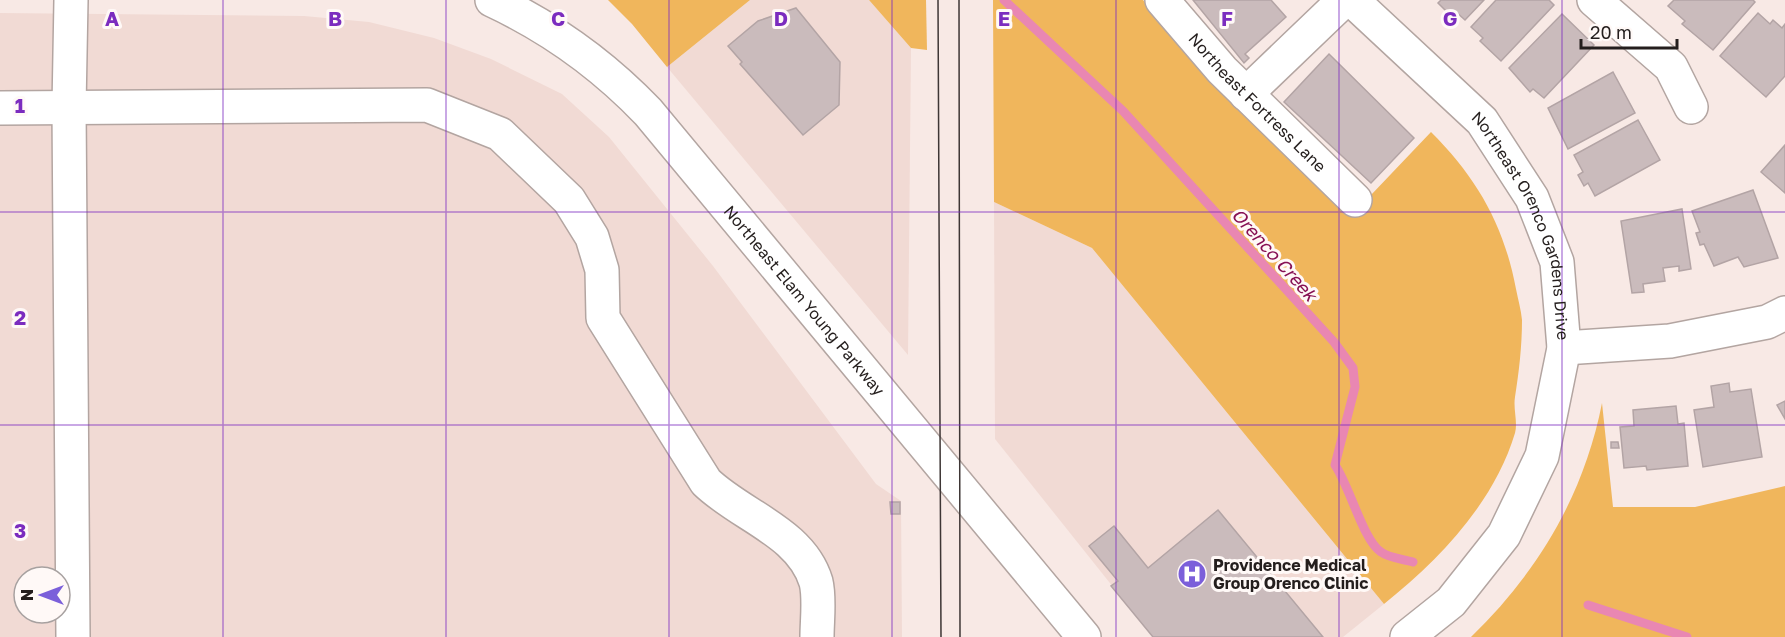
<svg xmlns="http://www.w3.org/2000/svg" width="1785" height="637" viewBox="0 0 1785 637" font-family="'Golos Text',sans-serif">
	<rect width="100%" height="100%" fill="#f8e9e5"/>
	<g fill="#f1dad4" fill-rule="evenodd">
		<polygon points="750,0 869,0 911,48 908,355 667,67"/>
		<path d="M0,13L304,16L369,22L434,38L491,59L562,94L609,137L713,266L876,484L901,501L902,637H0ZM24,577H60V613H24Z"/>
		<polygon points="994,202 1092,248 1384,604 1343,637 1153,637 995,439"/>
	</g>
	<g fill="#f0b65c">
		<polygon points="608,0 750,0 667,67 632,24"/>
		<polygon points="869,0 926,0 927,50 911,48"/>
		<path d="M993,0H1143L1211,82L1351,216L1431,132C1477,178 1504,225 1516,289C1518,299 1521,310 1522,320C1522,346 1519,372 1515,397C1513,409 1518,422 1515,433C1494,503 1439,560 1384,604L1092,248L994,202Z"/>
		<path d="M1602,403L1613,507H1695L1785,486V637H1471C1538,572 1584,495 1602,403Z"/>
	</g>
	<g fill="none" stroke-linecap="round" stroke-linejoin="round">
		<g stroke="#e987b2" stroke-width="9">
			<path d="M1004,0L1123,111L1334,342L1353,368L1355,387L1335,465C1350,487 1363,540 1381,552C1389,558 1403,559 1413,562"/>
			<polyline points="1588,605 1687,637"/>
		</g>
	</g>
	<g fill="#cabbbc" stroke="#b3a4a5" stroke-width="1.5">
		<polygon points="1193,0 1271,0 1286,17 1245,54 1249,58 1244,63"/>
		<polygon points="1441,0 1484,0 1465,20 1454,10 1450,15 1438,3"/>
		<polygon points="1496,0 1549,0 1554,5 1501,61 1480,41 1483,38 1471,27"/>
		<polygon points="1674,0 1753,0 1755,2 1713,50 1682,24 1685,21 1668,6"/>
		<polygon points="796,8 840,62 839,105 803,135 740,64 742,62 728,46 758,21"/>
		<polygon points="1758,13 1770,24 1773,20 1782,28 1785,24 1785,76 1766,97 1720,56"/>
		<polygon points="1562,14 1594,45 1544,98 1533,89 1530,92 1509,68"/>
		<polygon points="1329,54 1414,138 1371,183 1284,102"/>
		<polygon points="1613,72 1635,113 1568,149 1548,108"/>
		<polygon points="1638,120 1660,160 1595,196 1588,183 1584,186 1578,175 1583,172 1574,155"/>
		<polygon points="1785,145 1785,193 1761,172"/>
		<polygon points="1753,190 1778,258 1744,267 1738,257 1714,266 1704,244 1700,245 1696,233 1700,232 1692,211"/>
		<polygon points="1682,209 1691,269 1679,271 1679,266 1663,268 1665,281 1643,284 1644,292 1632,293 1621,221"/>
		<polygon points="1729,383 1730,392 1751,389 1762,457 1703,467 1694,410 1714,407 1711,386"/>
		<polygon points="1785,401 1785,419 1777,405"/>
		<polygon points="1676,406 1678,424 1684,423 1688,466 1647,470 1646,466 1624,468 1620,427 1634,426 1633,410"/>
		<polygon points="1611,442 1618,442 1619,448 1611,448"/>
		<polygon points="890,502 900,502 900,514 891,514"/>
		<polygon points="1218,510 1323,637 1153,637 1111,586 1118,581 1089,546 1114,526 1148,568"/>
	</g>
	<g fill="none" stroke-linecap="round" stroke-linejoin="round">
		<g stroke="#b3a5a1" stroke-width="36">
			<g id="minor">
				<polyline points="71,0 69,107 73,637"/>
				<path id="s1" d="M492,0C552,28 602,64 648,112L1084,637"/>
				<path id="s2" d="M1162,0L1222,70L1355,200"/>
				<path id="s3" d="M1352,0L1482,121L1532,198L1557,262L1564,348L1542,456L1504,535L1451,602L1407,637"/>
				<polyline points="1594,0 1671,67 1691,107"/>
				<polyline points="1246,94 1344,0"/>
				<path d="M0,108L427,105L500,134L569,200L592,237L602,270L603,318L706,482C741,516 801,532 816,582C820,598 817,620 817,637"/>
				<polyline points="1564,348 1670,341 1767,322 1785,313"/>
			</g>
		</g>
		<use href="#minor" stroke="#fff" stroke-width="33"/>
		<g stroke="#3e3635" stroke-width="1.5">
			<polyline points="938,0 941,637"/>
			<polyline points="959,0 960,637"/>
		</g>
	</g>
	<path fill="none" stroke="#7b2cbf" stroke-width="1.5" stroke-opacity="0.55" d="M223,0V637M446,0V637M669,0V637M892,0V637M1116,0V637M1339,0V637M1562,0V637M0,212H1785M0,425H1785"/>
	<defs>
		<g id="hospital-disc" transform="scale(1.5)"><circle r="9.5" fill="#7b5fda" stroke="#fff9f7"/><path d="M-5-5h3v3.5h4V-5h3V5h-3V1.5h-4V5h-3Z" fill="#fff"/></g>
	</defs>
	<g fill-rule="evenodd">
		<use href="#hospital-disc" x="1192" y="574"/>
	</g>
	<g text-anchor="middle" stroke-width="6" stroke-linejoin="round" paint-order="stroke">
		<g font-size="16" fill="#241e1d" stroke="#fff9f7">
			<text dy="6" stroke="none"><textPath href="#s2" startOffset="140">Northeast Fortress Lane</textPath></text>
			<text dy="6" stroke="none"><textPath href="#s3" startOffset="292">Northeast Orenco Gardens Drive</textPath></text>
			<text dy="6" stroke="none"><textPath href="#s1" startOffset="438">Northeast Elam Young Parkway</textPath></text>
		</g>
		<g font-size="16" font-weight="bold" fill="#241e1d" stroke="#fff9f7" text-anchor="start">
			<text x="1213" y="571">Providence Medical<tspan x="1213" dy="18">Group Orenco Clinic</tspan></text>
		</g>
		<g font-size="18" font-style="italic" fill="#871154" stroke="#fff9f7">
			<text transform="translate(1274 255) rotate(48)" y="6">Orenco Creek</text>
		</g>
	</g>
	<g font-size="20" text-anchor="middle" font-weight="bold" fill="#7b2cbf" stroke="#fff9f7" stroke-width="6" stroke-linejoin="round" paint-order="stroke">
		<text x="112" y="26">A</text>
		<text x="335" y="26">B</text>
		<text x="558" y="26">C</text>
		<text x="781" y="26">D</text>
		<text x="1004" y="26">E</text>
		<text x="1227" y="26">F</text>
		<text x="1450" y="26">G</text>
		<text x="20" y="113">1</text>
		<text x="20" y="325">2</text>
		<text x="20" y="538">3</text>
	</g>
	<g transform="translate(42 595) rotate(270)"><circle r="28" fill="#fff9f7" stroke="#a7a1a0" stroke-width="1.5"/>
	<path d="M0-4.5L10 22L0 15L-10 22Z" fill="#7b5fda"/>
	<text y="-9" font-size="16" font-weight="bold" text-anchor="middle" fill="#241e1d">N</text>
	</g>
	<path d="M1581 39v9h96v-9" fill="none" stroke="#241e1d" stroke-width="3"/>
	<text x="1590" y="39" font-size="18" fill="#241e1d" stroke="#fff9f7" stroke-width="4.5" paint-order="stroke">20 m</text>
</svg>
